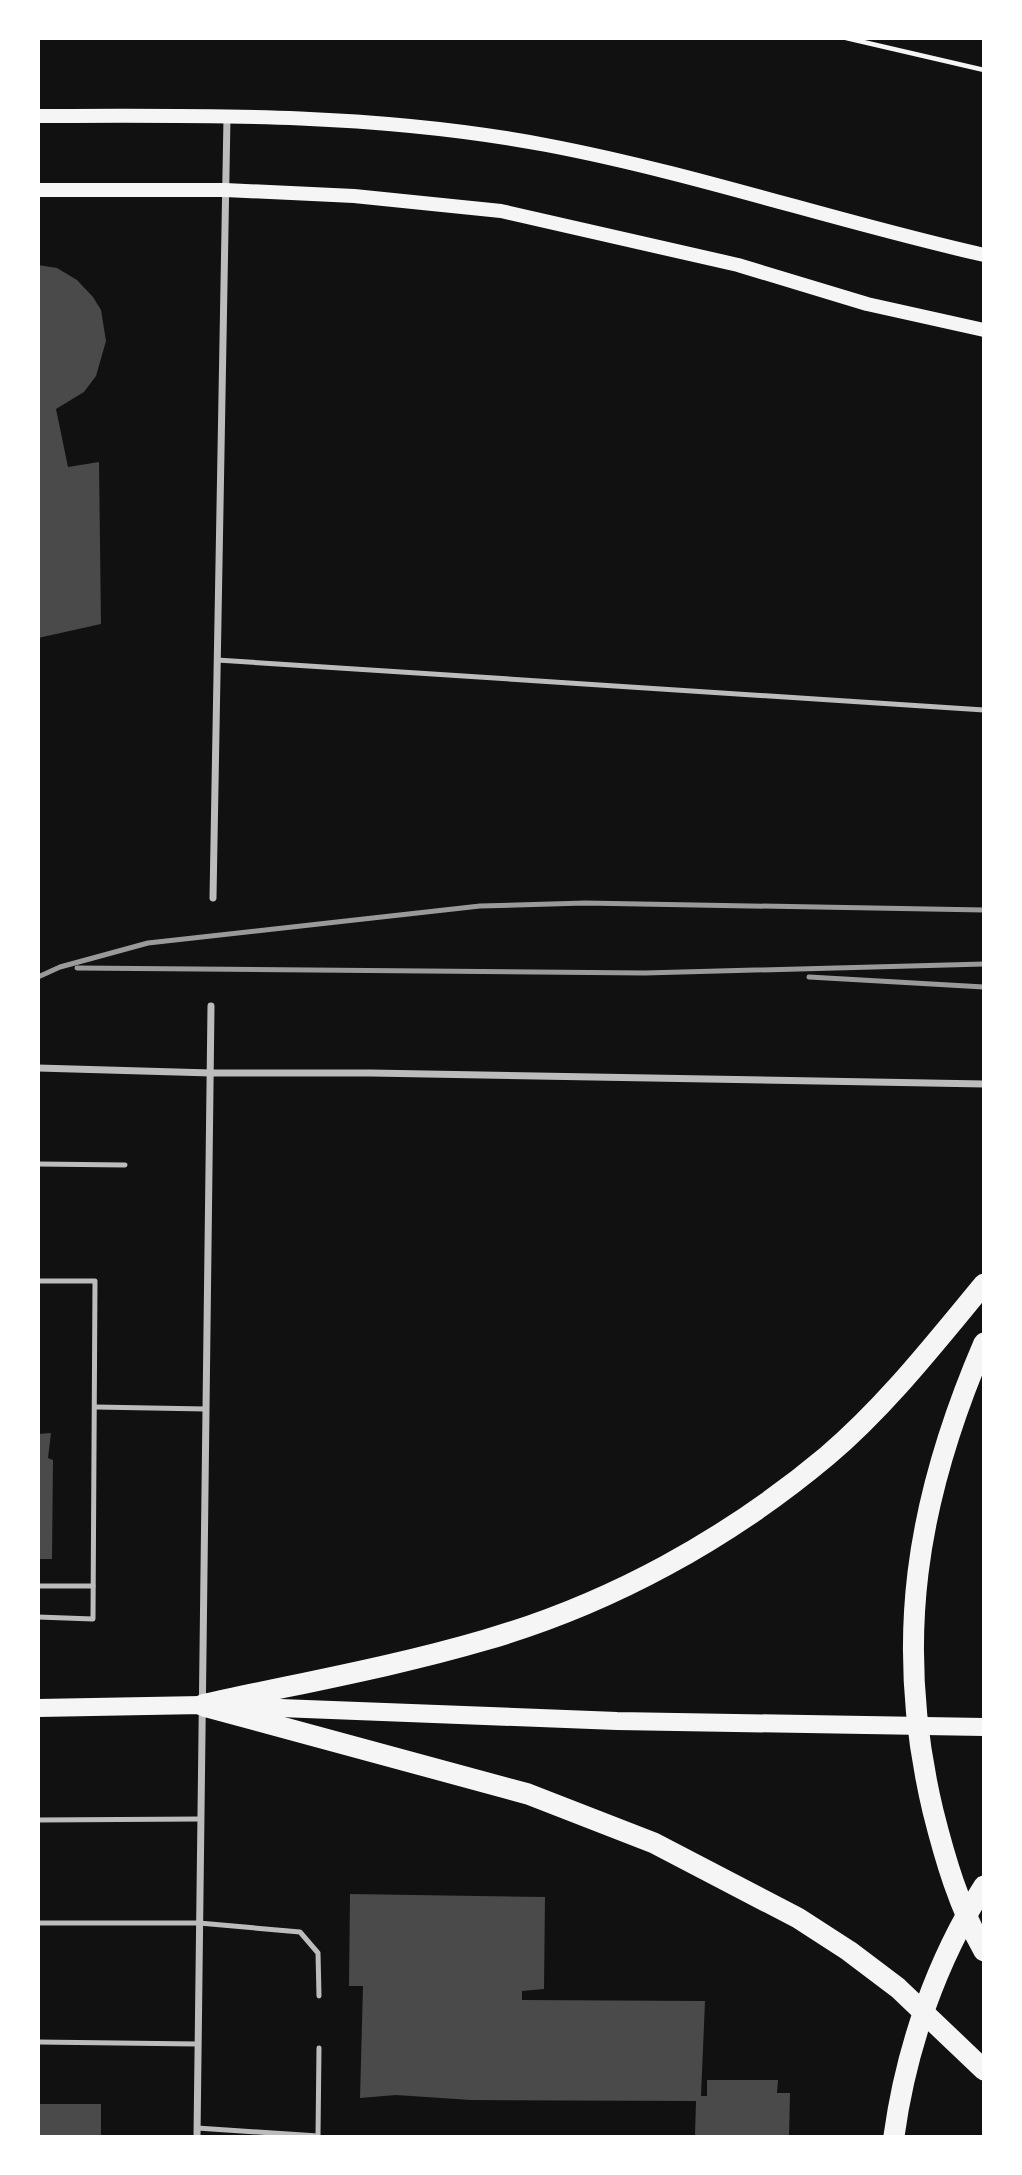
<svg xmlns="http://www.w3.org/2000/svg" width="1022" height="2175" viewBox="0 0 1022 2175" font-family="Cabin,sans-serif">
	<rect width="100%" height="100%" fill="#111"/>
	<g fill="#4a4a4a">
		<polygon points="38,265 57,268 77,280 93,297 101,310 106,341 96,376 84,392 56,409 68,467 99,462 101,624 38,638"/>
		<polygon points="51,1433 48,1458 53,1460 52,1559 38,1559 38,1434"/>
		<polygon points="350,1894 545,1897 544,1989 522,1991 522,2000 705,2001 701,2096 707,2096 707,2080 778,2080 777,2093 790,2093 789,2136 695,2136 696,2101 471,2100 396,2095 360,2098 363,1986 349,1986"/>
		<rect x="38" y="2104" width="63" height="32"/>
	</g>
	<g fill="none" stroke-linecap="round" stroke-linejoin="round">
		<polyline stroke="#f5f5f5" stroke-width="4.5" points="846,38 984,70"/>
		<g stroke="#bcbcbc" stroke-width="5">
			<polyline points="217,660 984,710"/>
			<polyline points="38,1164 125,1165"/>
			<polyline points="38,1281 95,1281 93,1619 38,1617"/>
			<polyline points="95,1407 206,1409"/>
			<polyline points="38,1586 93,1586"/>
			<polyline points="38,1820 201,1819"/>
			<polyline points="38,1923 199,1923 300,1932 318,1953 319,1996"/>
			<polyline points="38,2042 197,2044"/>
			<polyline points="197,2128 318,2136"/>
			<polyline points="318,2136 319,2048"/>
		</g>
		<g stroke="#bcbcbc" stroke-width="7">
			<polyline points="213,898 227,117"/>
			<polyline points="38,1068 211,1073 371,1073 984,1084"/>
			<polyline points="197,2136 211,1006"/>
		</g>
		<g stroke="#f5f5f5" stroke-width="14">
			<path d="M38,116C208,115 379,113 546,145C694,173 837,222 984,255"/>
			<polyline points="38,190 225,190 354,196 501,211 738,265 867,304 984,330"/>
		</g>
		<polyline stroke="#f5f5f5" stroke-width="18" points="38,1708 202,1705 617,1721 984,1727"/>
		<g stroke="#f5f5f5" stroke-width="21">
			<path d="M984,1343C916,1501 893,1642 933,1811C945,1859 959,1907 984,1951"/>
			<path d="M202,1705C296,1684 393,1667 485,1640C610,1604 728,1539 827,1456C886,1406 935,1343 984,1284"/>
			<polyline points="204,1706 528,1794 654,1843 798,1918 849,1951 898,1988 984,2070"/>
			<path d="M894,2136C906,2049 936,1961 984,1886"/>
		</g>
		<g stroke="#9a9a9a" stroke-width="5">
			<polyline points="77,968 645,973 984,964"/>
			<polyline points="38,977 60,967 148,943 480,906 585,903 984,910"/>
			<polyline points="809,977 984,987"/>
		</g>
	</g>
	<rect width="1022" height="2175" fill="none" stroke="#ffffff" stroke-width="80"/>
</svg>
